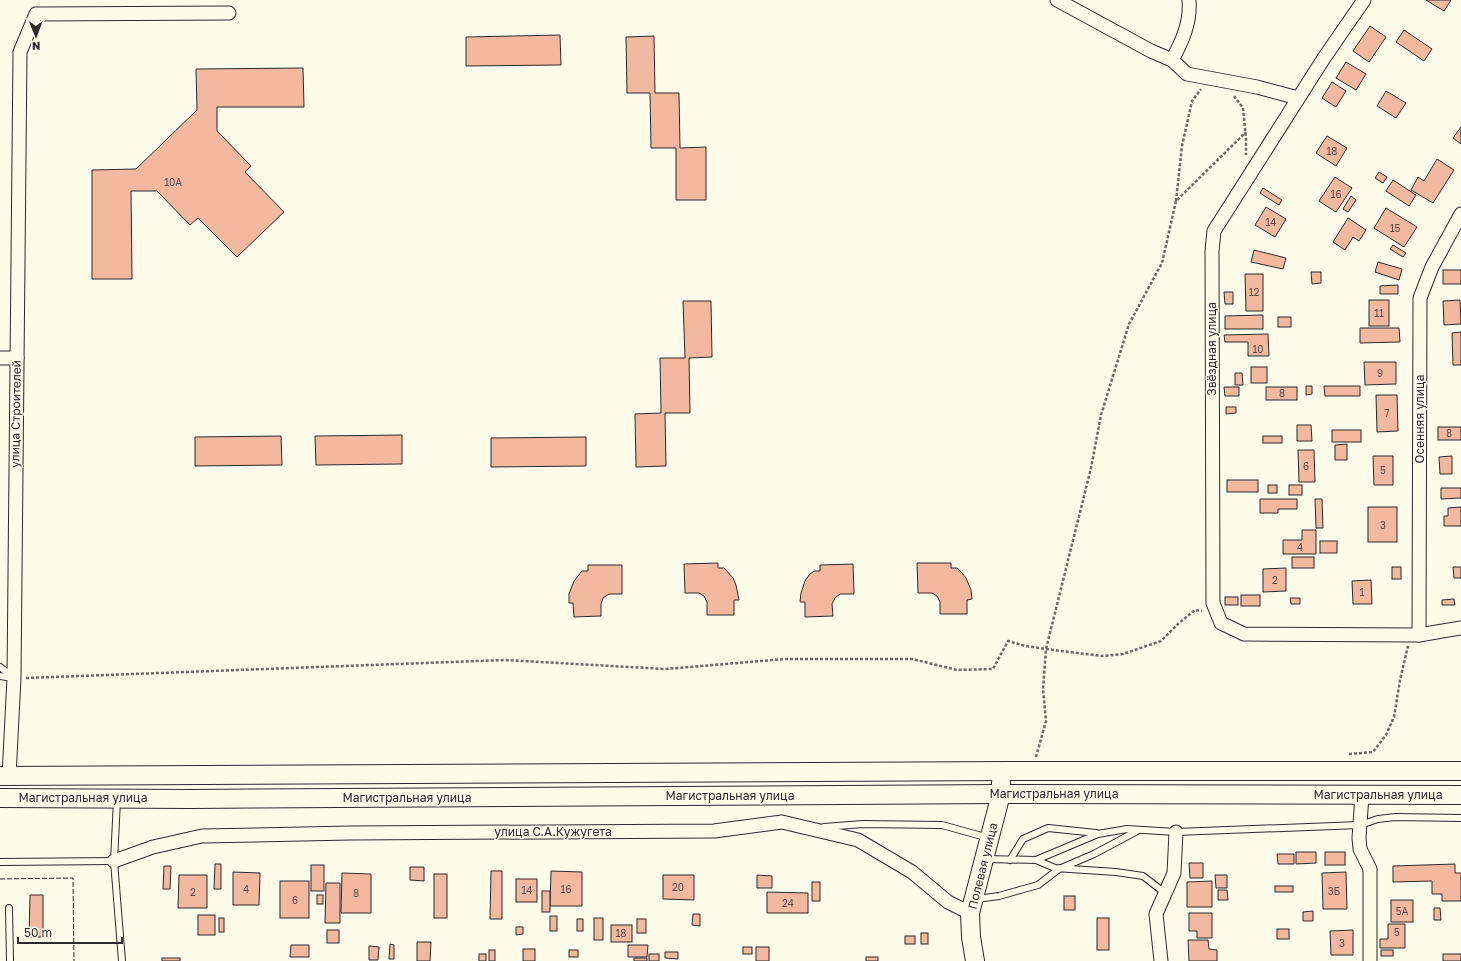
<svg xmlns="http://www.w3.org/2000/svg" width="1461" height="961" viewBox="0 0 1461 961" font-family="'Golos Text',sans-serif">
	<rect width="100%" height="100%" fill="#fdfbea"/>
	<g fill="#f2b8a0" stroke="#2b2b2b">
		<polygon points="1426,0 1451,0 1444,11"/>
		<polygon points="1370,26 1386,37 1369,62 1353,51"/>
		<polygon points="1404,30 1432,49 1424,61 1396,42"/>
		<polygon points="560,35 561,65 466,66 466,37"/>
		<polygon points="654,36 655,93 679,93 680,148 706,147 706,200 676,200 676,148 651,148 650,93 627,93 626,37"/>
		<polygon points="1346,62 1366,74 1356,90 1336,78"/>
		<polygon points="303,68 304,107 217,107 217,131 251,166 245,172 284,212 237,257 198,218 190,225 157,191 131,191 132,279 92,279 92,170 136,169 197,110 196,69"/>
		<polygon points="1332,82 1346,91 1336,107 1322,98"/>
		<polygon points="1386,91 1406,103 1396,118 1377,106"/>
		<polygon points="1461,127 1461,144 1453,138"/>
		<polygon points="1327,136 1347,148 1336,166 1316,153"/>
		<polygon points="1437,159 1454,170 1433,203 1411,190 1418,177 1424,181"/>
		<polygon points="1379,172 1387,177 1383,183 1375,178"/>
		<polygon points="1335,177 1352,188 1336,212 1319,201"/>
		<polygon points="1393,180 1416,195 1409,206 1386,191"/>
		<polygon points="1263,188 1282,200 1279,205 1260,193"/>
		<polygon points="1351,196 1356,200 1348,212 1343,209"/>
		<polygon points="1266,207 1286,219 1275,237 1255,225"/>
		<polygon points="1386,208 1417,227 1404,247 1374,228"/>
		<polygon points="1348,218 1366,230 1359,241 1353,237 1345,250 1333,242"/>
		<polygon points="1393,245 1406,253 1403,257 1390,249"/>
		<polygon points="1254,250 1286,258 1283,269 1251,262"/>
		<polygon points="1378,262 1402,269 1399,280 1375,272"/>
		<rect x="1443" y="270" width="18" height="14"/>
		<polygon points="1311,272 1321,272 1321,283 1312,284"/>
		<polygon points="1245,274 1263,274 1263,311 1246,311"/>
		<polygon points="1398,285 1398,294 1380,294 1380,286"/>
		<polygon points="1224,292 1233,292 1233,304 1225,304"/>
		<rect x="1369" y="300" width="20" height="26"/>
		<polygon points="1460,300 1461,324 1444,325 1443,301"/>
		<polygon points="683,301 711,301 712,357 689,358 690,413 665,413 666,466 636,467 635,414 661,413 660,358 685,358"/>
		<polygon points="1263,315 1263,329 1225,329 1225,316"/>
		<rect x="1278" y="317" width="13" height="10"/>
		<polygon points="1360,328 1399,328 1400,342 1360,343"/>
		<polygon points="1461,332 1461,365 1453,365 1452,333"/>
		<polygon points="1268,334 1269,356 1248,356 1248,342 1225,342 1224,335"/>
		<polygon points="1364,362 1396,362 1396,384 1365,385"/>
		<rect x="1251" y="367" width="16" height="16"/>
		<polygon points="1235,373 1242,373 1243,385 1235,385"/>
		<polygon points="1306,386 1312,386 1312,394 1306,395"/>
		<polygon points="1324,386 1360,386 1360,396 1325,396"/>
		<polygon points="1224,387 1239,387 1239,396 1225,396"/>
		<rect x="1266" y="387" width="31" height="13"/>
		<polygon points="1376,395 1397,395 1398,431 1377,432"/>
		<polygon points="1226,407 1236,407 1236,413 1226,414"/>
		<polygon points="1297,425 1311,425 1312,441 1297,441"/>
		<rect x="1438" y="427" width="23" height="13"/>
		<rect x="1332" y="430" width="29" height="12"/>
		<polygon points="402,435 402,464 316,465 315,436"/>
		<polygon points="281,436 282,465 195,466 195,437"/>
		<rect x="1263" y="436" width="19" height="7"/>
		<polygon points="586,437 586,466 491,467 491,438"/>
		<polygon points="1347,444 1347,460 1335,460 1335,445"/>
		<polygon points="1298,450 1314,450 1315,482 1299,482"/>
		<polygon points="1373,456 1393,456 1393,485 1374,485"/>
		<polygon points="1452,456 1452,474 1440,474 1439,457"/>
		<rect x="1227" y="480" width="31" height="12"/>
		<rect x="1268" y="485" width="9" height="8"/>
		<rect x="1289" y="485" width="13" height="10"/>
		<polygon points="1441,488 1461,488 1461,498 1441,499"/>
		<polygon points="1260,499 1297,499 1297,509 1278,509 1278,513 1260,513"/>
		<polygon points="1315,499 1322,499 1323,528 1316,528"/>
		<rect x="1368" y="507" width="29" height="35"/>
		<polygon points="1461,507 1461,526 1444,526 1444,516 1448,516 1448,508"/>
		<polygon points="1302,530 1316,530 1316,554 1283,554 1283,540 1302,540"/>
		<rect x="1320" y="541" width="17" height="12"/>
		<rect x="1292" y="557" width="22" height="11"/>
		<polygon points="718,563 718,568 724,568 733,578 736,585 739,600 734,600 734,615 707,615 707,602 704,596 699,593 685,593 684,564"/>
		<polygon points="917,563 951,563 951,568 957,568 962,573 966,578 971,590 972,599 967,600 967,614 940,614 940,602 937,596 932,593 918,593"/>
		<polygon points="853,564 854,594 840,594 835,598 832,604 833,616 805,617 805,602 800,602 801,593 805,581 809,575 814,571 820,571 820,565"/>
		<polygon points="588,565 622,565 622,594 609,594 603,598 601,604 601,616 574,617 573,603 569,603 569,594 574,581 582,571 588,571"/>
		<rect x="1392" y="567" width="9" height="12"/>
		<polygon points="1453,567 1461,567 1461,578 1454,578"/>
		<polygon points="1286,568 1286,591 1263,592 1263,569"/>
		<polygon points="1371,580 1372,604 1353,604 1352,581"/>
		<rect x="1241" y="595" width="19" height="11"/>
		<rect x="1225" y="597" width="13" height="8"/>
		<polygon points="1290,598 1300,598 1300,604 1291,604"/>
		<polygon points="1454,599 1455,605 1442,605 1442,600"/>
		<polygon points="1296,852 1316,852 1316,863 1296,864"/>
		<rect x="1325" y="852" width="20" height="13"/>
		<polygon points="1277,854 1294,854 1294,864 1278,864"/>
		<polygon points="1189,863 1203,863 1203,878 1190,878"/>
		<polygon points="215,864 221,864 221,889 214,889"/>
		<polygon points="1455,864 1455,873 1461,873 1461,901 1442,901 1442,894 1432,894 1432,881 1393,882 1393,866"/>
		<rect x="311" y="865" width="13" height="26"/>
		<polygon points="164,866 171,866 170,889 163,889"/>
		<polygon points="410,867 424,867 424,881 410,880"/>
		<polygon points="491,871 502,871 502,919 490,919"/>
		<polygon points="551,871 582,872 582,906 550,906"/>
		<polygon points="233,872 260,873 259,905 233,905"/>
		<polygon points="1346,872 1347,909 1323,909 1322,873"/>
		<polygon points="342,873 371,874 371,913 341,913"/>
		<rect x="434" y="874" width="13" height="44"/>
		<polygon points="179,875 207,875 207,908 178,908"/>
		<polygon points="663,875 694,875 694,900 663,899"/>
		<polygon points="757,875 772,876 772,888 757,888"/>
		<polygon points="1215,875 1227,875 1227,888 1216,888"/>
		<rect x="516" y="879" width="21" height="23"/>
		<rect x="280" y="881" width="29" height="37"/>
		<polygon points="1212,881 1212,907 1187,907 1187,882"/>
		<rect x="812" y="882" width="8" height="19"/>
		<polygon points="326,883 340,883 340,923 325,923"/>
		<rect x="1275" y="886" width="18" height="6"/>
		<polygon points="1218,890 1227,890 1228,900 1218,900"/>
		<rect x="542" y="891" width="8" height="21"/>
		<polygon points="767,892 808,893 808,913 767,913"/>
		<polygon points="30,895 43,895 43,937 29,937"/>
		<rect x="317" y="895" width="6" height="9"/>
		<rect x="1064" y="896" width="11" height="14"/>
		<rect x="1391" y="900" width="22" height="22"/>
		<polygon points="1434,908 1440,908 1441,920 1434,920"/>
		<polygon points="1313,911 1313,921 1303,921 1303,912"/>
		<polygon points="1189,913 1212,913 1212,938 1197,938 1197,931 1189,931"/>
		<polygon points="693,914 700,914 700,926 692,925"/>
		<rect x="198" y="915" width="17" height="20"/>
		<rect x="550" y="916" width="7" height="15"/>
		<rect x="219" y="918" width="5" height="14"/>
		<rect x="594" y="918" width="9" height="22"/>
		<rect x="1097" y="918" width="12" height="32"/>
		<rect x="577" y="919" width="6" height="12"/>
		<rect x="637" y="919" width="9" height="14"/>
		<polygon points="1388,924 1405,924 1405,948 1380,948 1380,939 1388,939"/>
		<rect x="611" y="925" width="21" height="17"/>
		<polygon points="516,927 523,927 523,934 516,935"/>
		<rect x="1277" y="929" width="12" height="10"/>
		<rect x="327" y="930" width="12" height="13"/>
		<polygon points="1353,930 1353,955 1331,955 1330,931"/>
		<rect x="921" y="933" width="7" height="11"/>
		<rect x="905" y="936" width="10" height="8"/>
		<polygon points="1188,940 1208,940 1209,949 1217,950 1217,961 1189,961"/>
		<polygon points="417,942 431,942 430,961 417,961"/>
		<polygon points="390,944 394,945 394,959 389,959"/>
		<polygon points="291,945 309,945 309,957 290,957"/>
		<polygon points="628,945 648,945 647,957 628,957"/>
		<polygon points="369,946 379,947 378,960 369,960"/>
		<rect x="743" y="947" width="9" height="7"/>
		<rect x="756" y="947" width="13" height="14"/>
		<rect x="523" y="949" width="12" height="12"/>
		<rect x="489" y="950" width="6" height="11"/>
		<rect x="569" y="950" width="9" height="7"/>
		<rect x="1381" y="950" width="12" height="6"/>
		<polygon points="665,952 678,952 678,959 665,958"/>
		<rect x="479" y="954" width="7" height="7"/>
		<rect x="649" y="954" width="10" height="7"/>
		<rect x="1443" y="954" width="18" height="7"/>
		<rect x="866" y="957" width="12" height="4"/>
		<rect x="162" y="958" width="18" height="3"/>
		<rect x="634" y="958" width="13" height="3"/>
	</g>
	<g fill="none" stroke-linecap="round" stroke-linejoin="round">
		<g stroke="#2b2b2b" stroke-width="8">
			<g id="lane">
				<polyline points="0,667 13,677"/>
				<polyline points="0,676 12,678"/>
				<polyline points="117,800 114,861 122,961"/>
				<polyline points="824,827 863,824 942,825 989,838"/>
				<polyline points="986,859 1036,860 1098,834 1127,829 1176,832 1360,825 1378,819 1395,817 1461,818"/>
				<polyline points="1010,860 1023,839 1048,828 1096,833"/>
				<polyline points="1036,860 1055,868 1116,872 1143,876 1165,893"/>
				<polyline points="0,862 114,861"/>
				<polyline points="977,899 999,896 1038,885 1059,869 1094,854 1137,831"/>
				<polyline points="9,908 10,961"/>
			</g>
		</g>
		<g stroke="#2b2b2b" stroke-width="15">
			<g id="street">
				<polyline points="1057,0 1151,51 1172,60 1187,74 1257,87 1298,98"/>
				<polyline points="1364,0 1324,58 1214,231 1212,251 1213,603 1221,623 1244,634 1419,635 1461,628"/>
				<path d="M1172,60C1182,42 1191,22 1189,0"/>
				<polyline points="0,358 17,358"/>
				<polyline points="1419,635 1420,298 1432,267 1461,214"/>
				<polyline points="9,776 14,678 20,52 36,14 229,13"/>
				<polyline points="1362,795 1359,838 1360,849 1370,869 1370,961"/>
				<polyline points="114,861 153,847 202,836 350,833 714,831 782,822 858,840 912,872 948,902 970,913"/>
				<polyline points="1161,961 1156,914 1174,873 1176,832"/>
			</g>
		</g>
		<g stroke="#2b2b2b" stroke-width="20">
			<g id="secondary">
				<polyline points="0,776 1009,771 1461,771"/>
				<polyline points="0,798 191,799 1001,794 1461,795"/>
				<polyline points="975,961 971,937 970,913 1001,794 1001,782"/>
			</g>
		</g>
		<g stroke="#6a6964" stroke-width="2.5" stroke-dasharray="3 2" stroke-linecap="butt">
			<polyline points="1234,96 1243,108 1246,139 1246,155"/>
			<polyline points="1176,201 1182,146 1192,101 1201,89"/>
			<polyline points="26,678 505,660 665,669 785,659 912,659 957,670 993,669 1008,641 1025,646 1061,651 1102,656 1123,654 1161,641 1179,623 1195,610 1202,611"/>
			<polyline points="1349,754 1373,752 1386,735 1394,717 1400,680 1408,646"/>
			<polyline points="1036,757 1046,721 1043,689 1046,649 1091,468 1101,415 1129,324 1162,263 1176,201 1246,132"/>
		</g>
		<use href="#lane" stroke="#fdfbea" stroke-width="6"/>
		<use href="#street" stroke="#fdfbea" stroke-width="13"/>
		<use href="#secondary" stroke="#fdfbea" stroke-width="18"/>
		<polyline stroke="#2b2b2b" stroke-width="1" stroke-dasharray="5 2" stroke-linecap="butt" points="0,879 73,878 74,961"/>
	</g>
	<g text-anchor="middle" stroke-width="3" stroke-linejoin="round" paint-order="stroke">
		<g font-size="10" fill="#5d4e48">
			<text x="1332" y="155">18</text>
			<text x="173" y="186">10А</text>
			<text x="1336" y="198">16</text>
			<text x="1271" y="226">14</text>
			<text x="1395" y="232">15</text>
			<text x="1254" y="296">12</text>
			<text x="1379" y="317">11</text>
			<text x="1258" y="353">10</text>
			<text x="1380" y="377">9</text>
			<text x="1282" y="397">8</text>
			<text x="1387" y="417">7</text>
			<text x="1449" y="437">8</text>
			<text x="1306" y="470">6</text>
			<text x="1383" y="474">5</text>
			<text x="1383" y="529">3</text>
			<text x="1300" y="551">4</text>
			<text x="1275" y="584">2</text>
			<text x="1362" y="596">1</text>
			<text x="678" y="891">20</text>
			<text x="246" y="893">4</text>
			<text x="566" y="893">16</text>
			<text x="527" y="894">14</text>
			<text x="1334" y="895">3Б</text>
			<text x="193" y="896">2</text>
			<text x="356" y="897">8</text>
			<text x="295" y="904">6</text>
			<text x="788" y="907">24</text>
			<text x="1402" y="915">5А</text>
			<text x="1397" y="936">5</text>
			<text x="621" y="937">18</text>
			<text x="1342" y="947">3</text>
		</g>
		<g font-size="12" fill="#2b2b2b" stroke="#fdfbea">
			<text transform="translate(1212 349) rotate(-90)" y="4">Звёздная улица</text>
			<text transform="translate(16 414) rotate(-89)" y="4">улица Строителей</text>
			<text transform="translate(1420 419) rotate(-90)" y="4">Осенняя улица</text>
			<text x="1054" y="798">Магистральная улица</text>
			<text x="1378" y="799">Магистральная улица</text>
			<text x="730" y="800">Магистральная улица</text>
			<text x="83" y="802">Магистральная улица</text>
			<text x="407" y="802">Магистральная улица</text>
			<text x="553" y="836">улица С.А.Кужугета</text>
			<text transform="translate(983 866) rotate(-76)" y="4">Полевая улица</text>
		</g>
	</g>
	<g transform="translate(36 36) rotate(179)" stroke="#fdfbea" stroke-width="3" paint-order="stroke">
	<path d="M0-3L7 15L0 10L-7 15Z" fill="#2b2b2b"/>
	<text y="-6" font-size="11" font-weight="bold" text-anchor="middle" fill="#2b2b2b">N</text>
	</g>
	<path d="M18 937v6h104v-6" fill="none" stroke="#2b2b2b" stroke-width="2"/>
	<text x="24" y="937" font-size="12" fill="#2b2b2b" stroke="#fdfbea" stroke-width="3" paint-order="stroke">50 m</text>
</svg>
